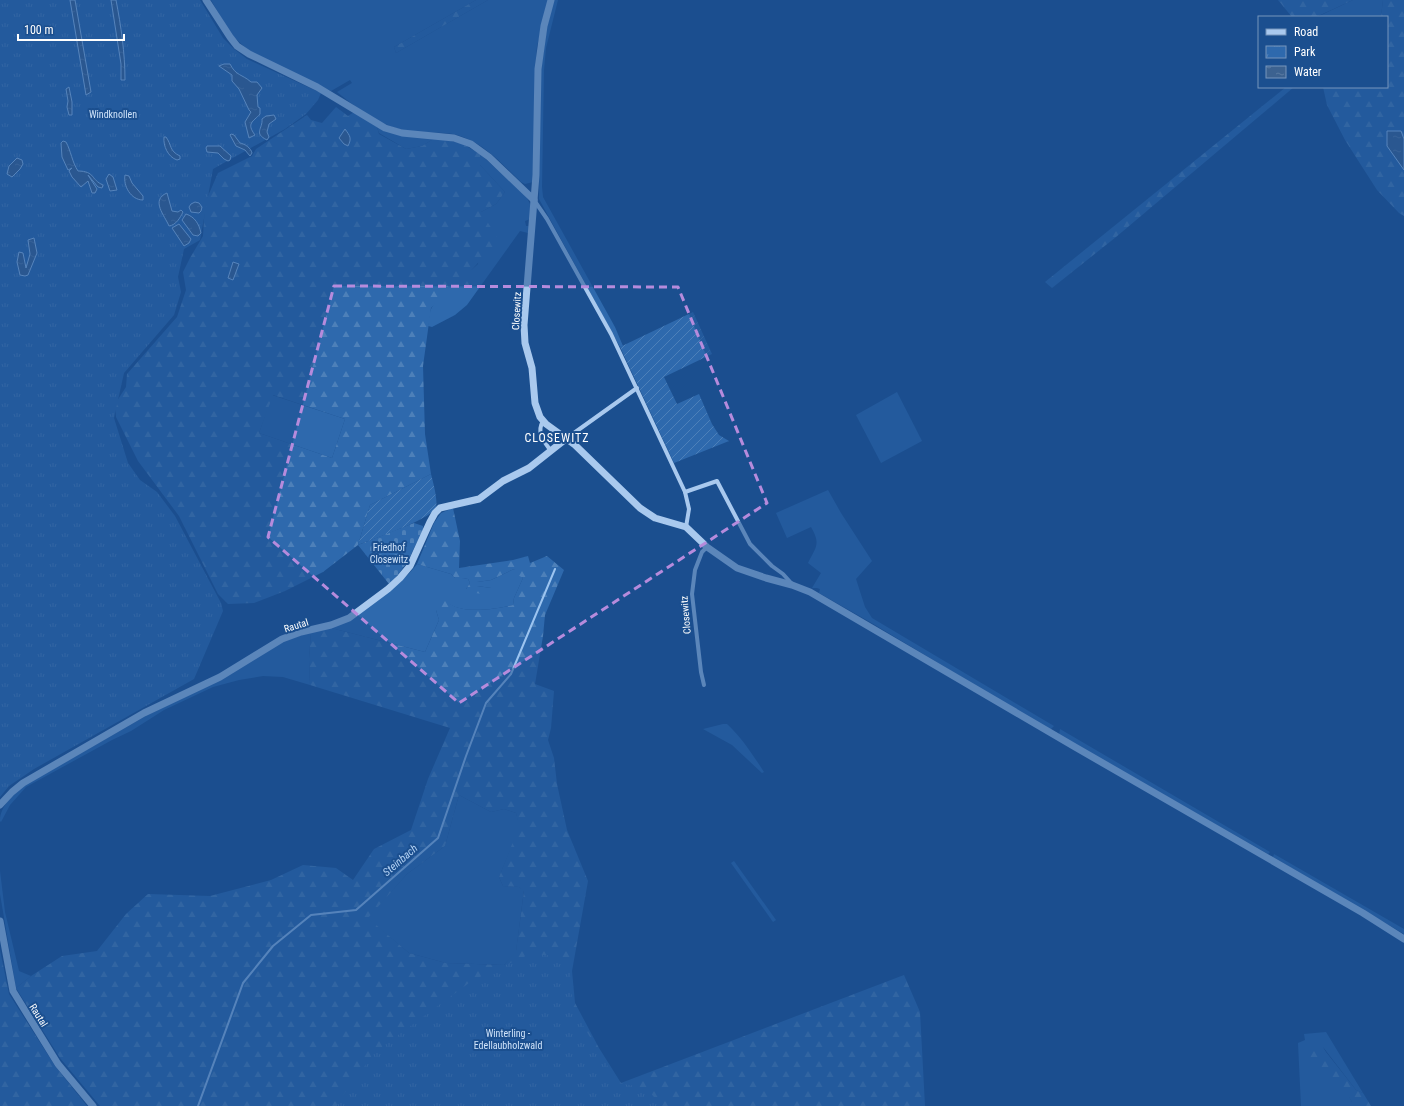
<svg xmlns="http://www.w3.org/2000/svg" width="1404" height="1106" viewBox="0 0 1404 1106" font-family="'Roboto Condensed',sans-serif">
	<defs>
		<pattern id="forest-firs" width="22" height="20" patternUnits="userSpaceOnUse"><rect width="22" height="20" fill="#2e69ad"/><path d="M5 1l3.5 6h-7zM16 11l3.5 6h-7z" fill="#4d80b9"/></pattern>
		<pattern id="cemetery-stones" width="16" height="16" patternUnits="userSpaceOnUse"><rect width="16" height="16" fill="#2e69ad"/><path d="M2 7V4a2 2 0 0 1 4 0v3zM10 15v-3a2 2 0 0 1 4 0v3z" fill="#4d80b9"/></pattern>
		<pattern id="park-tufts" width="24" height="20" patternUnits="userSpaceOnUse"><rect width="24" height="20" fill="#2e69ad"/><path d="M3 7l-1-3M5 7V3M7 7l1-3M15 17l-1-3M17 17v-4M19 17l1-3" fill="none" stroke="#4d80b9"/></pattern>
		<pattern id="garden-furrows" width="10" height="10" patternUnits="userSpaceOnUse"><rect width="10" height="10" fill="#2e69ad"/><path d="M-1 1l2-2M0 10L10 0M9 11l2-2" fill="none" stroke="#4d80b9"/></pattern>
		<pattern id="water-ripples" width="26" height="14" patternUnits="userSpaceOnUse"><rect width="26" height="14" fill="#3c6290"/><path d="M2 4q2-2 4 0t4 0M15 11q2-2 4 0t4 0" fill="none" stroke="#597aa1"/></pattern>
	</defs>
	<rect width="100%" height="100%" fill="#1b4f8f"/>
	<g fill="#2e69ad">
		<path d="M211,0H476L394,47L396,53L488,0H549L537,46L535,69L533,182L525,184L521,182C504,166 486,145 463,137C448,131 431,133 415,132C385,129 360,111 337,92L352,83L350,80L331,91L250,52L234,37L225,24Z"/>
		<polygon points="554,0 558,0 546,48 544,70 542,187 543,197 615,327 623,346 620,347 539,199 541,69 547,27"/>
		<polygon points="1353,0 1383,0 1381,17 1317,17"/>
		<polygon points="377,127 435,138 422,146 406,149 379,133"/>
		<path d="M480,154L526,196L530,204V219L525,221L526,226H530L528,233L520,231L467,305L455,315L432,327L428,326C429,321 429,312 432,307C442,290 464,277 478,264L481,212L496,204L505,192L480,165Z"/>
		<polygon points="897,392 922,441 881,463 856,415"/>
		<polygon points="272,395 345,419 332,458 259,433"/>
		<path d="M828,490L841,513L872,561L856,579L865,607L872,618L1054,726L1050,730L870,622L819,593L820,589L817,588H812L821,573L808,563C816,547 821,544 811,527L787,538L776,513Z"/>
		<path d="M417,564L451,574L455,578V585L463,578L468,579L470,583L466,589L491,588L477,586V582L491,580L514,569L523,578L514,598L513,605C496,609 465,614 449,604L436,610L439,620L425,652L331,628C361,609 395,593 417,564Z"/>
		<path d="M311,632L309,659L310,685L283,677L263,676L239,680L213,687L164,710L131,731L112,740L26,787L10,805L1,822L0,821C0,806 13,795 25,785L146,716L193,692L284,641Z"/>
		<path d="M723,724H727C742,738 753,755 764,772L762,773L732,745L703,729Z"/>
		<polygon points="1060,729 1270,852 1268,854 1059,735"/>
		<polygon points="459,795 491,812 504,809 516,813 520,827 499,877 503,886 519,887 524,890 516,952 504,965 446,963 409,953 367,918 407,874 445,846"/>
		<polygon points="1274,854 1404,929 1404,934 1273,857"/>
		<polygon points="734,861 776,920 773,922 731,863"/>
		<polygon points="0,871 5,912 19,971 31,976 16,988 0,894"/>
		<polygon points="1326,1032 1363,1093 1356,1090 1323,1047 1352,1102 1352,1106 1301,1106 1298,1043 1305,1040 1304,1034"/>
	</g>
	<g fill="url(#forest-firs)" fill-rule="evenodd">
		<polygon points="476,0 488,0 396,53 394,47"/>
		<polygon points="1278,0 1353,0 1316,17 1292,17"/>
		<polygon points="1383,0 1404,0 1404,139 1400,131 1387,146 1404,170 1404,216 1399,213 1377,190 1345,140 1327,105 1323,87 1387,87 1387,17 1381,17"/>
		<polygon points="1286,87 1294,87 1116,237 1052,288 1045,282"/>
		<path d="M336,107L348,116L354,112L377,127L379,134L406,149L422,146L435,138L461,143L480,154V165L505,192L496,204L481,212L499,240L466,276L472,281L466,289L453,284L431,308L423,366L425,434L431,474L370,505L358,545L323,572L285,591L254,603L228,604L218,594L179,516L138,461L116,417L115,404L126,387L127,374L177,317L186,290L183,272L190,258L203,236L205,203L218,173L252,156L256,149L307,115L311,120L322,123ZM273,395L345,419L332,458L259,433Z"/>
		<path d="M453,508L460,541L459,568L513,560L528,556L530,563L547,556L564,570L545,615L543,636L535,684L554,691L551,728L548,740L554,758L557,784L567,830L588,881L572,971L575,1003L599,1048L621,1083L904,975L920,1012L925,1106H100L60,1058L16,988L31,976L62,956L97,951L126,914L148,894L210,896L271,880L303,865L336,868L353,880L374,849L411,830L428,779L450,728L310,685L309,659L311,632L331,628L425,652L439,620L436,610L437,602L446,594L451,595L450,604C465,614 496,609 513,605L514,598L523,578L516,574L514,569L491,580L477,582V586L491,588L492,592L482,594L469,592L466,589L470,583L468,579L463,578L461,585H455V578L451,574L417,564L434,523L441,513ZM459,795L491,812L504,809L516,813L519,827L499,877L503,886L519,887L524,891L516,951L504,965L446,963L409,953L368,918L407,874L445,846Z"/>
		<polygon points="0,950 9,994 55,1066 87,1106 0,1106"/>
		<polygon points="1314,1047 1322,1047 1356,1090 1363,1093 1371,1106 1352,1106 1352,1102 1349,1097 1343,1099 1306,1051"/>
	</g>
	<path fill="url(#cemetery-stones)" d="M414,523L423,526V530C412,551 407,568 389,584L358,545Z"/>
	<g fill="url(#park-tufts)">
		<polygon points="0,0 200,0 223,38 234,49 247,59 321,93 318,100 306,114 285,129 213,169 200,240 184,249 178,277 181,292 174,315 124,373 114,418 128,463 140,480 157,492 175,516 221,603 223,611 194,679 34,769 9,786 0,797"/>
		<polygon points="530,954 559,956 570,973 573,1009 618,1083 646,1088 662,1106 337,1106 337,1103 375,1052 473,980"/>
	</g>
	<g fill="url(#garden-furrows)">
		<polygon points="693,312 712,354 664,377 677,404 699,394 712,424 719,435 729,441 674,463 620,347"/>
		<path d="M431,474C433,482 438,500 436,507C433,519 372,539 358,545L370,505Z"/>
	</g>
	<g fill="url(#water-ripples)" stroke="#9cc4f0">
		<polygon points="70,0 75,0 91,92 86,95"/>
		<path d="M111,0H116C121,26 125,53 125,80H121V64Z"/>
		<path d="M224,64H230C236,76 242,74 251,82H257L262,88L257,95L258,107L260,108V114C253,122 246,123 255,135L249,138L245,122L251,112L249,110L239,89L232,81V75L219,66Z"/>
		<polygon points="69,87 72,102 72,115 69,115 67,107 68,101 66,89"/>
		<path d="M274,115L276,119L269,124L267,132L269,137L267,140C253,133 263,129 262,119L266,116Z"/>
		<path d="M345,129C350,136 352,138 348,146L344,144L339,138Z"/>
		<polygon points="1387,131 1401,131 1404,139 1404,170 1387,146"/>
		<path d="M231,134L234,135L240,143C245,144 251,148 252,153L250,156L245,150L236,146L230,135Z"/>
		<path d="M164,137H166C172,145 169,151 180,156V159L177,160C168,157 163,146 164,137Z"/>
		<path d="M63,141L66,142C71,151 72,162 78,171C95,171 91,180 103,185L102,188L98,187L88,175L97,189L95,193H92L88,181L81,187L72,177L69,171L72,168L68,170L62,157L61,143Z"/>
		<polygon points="207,146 220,146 231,156 230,160 228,161 224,159 218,153 207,152 206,148"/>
		<polygon points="17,158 22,160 23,164 20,169 12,177 7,174 9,166"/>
		<polygon points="109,174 113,177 117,190 110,191 106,179"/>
		<path d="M125,175L129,176L132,183L143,196V200C131,200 123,186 125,175Z"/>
		<path d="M167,193L172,211L178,212L181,210L183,212C180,218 176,225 169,226C165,216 150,200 167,193Z"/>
		<polygon points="195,202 199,203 202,207 201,211 199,213 191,212 189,207 191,204"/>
		<path d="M186,214C195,217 199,224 201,233L198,236L193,235L182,220Z"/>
		<polygon points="179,224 191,239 189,243 184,246 172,228"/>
		<polygon points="34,238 37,253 28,275 25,276 20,275 17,262 19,252 23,253 26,268 30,254 28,240"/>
		<polygon points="233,262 239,264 233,280 228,278"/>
	</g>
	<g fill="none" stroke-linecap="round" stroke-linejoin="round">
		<polyline stroke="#9cc4f0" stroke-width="2" points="198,1106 243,983 273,946 311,915 356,910 438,838 466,756 486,703 511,674 555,569"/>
		<g stroke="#a9c9ee" stroke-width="4">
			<polyline points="534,200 547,219 611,334 685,492 689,509 686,527"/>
			<path d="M543,421C536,433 544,441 551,451"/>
			<polyline points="567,438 637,388"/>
			<polyline points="685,492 717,481 750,544 772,566 783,574 792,584"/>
			<polyline points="704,685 701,672 692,594 695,570 702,552 707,547"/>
		</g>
		<g stroke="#a9c9ee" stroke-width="7">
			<polyline points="206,0 230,37 237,46 249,54 317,87 385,128 402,133 454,138 471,144 489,157 534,200"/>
			<polyline points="551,0 544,26 538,69 536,175 524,325 525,343 532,368 535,403 540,417 546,424 575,445 640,508 655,518 686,527 707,547 737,568 766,578 792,585 810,592 1075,747 1363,913 1404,939"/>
			<polyline points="0,805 12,792 23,783 144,713 220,677 282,639 301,632 331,625 349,618 388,589 400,578 410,566 430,522 435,513 440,508 479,499 503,481 529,468 567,438"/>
			<polyline points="0,921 13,991 58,1064 93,1106"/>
		</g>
	</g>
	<path d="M0 0H1404V1106H0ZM334,286L678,287L767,503L459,703L268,537Z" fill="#1b4f8f" fill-opacity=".55" fill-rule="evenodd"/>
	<path fill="none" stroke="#b68bdc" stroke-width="3" stroke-dasharray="8 5" stroke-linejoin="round" d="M334,286L678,287L767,503L459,703L268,537Z"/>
	<g text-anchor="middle" stroke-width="4" stroke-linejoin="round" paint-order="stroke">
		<g font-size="10" fill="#cfe3fa" stroke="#1b4f8f">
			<text x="113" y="118">Windknollen</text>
			<text x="389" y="551">Friedhof<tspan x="389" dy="12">Closewitz</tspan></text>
			<text x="508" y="1037">Winterling -<tspan x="508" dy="12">Edellaubholzwald</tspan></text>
		</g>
		<g font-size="10" fill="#fff" stroke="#1b4f8f">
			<text transform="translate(516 311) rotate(-87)" y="4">Closewitz</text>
			<text transform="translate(685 615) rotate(-95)" y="4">Closewitz</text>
			<text transform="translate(296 625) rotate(-17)" y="4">Rautal</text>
			<text transform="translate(39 1015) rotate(58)" y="4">Rautal</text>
		</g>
		<g font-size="11" font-style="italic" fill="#b5d3f5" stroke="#1b4f8f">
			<text transform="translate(400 860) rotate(-41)" y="4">Steinbach</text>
		</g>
		<g font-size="12" letter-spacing="1" fill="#fff" stroke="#1b4f8f">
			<text x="557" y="442">CLOSEWITZ</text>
		</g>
	</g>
	<rect x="1258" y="16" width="130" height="72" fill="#1b4f8f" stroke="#7695bc"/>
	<rect x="1266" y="29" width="20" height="6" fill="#a9c9ee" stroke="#7695bc"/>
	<text x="1294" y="36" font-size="12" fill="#ffffff">Road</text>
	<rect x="1266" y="46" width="20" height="12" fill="url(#park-tufts)" stroke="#7695bc"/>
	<text x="1294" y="56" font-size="12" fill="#ffffff">Park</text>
	<rect x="1266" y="66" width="20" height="12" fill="url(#water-ripples)" stroke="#7695bc"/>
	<text x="1294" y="76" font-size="12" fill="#ffffff">Water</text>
	<path d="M18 34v6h106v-6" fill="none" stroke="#ffffff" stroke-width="2"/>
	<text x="24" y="34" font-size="12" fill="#ffffff" stroke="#1b4f8f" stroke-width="3" paint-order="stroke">100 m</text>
</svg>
